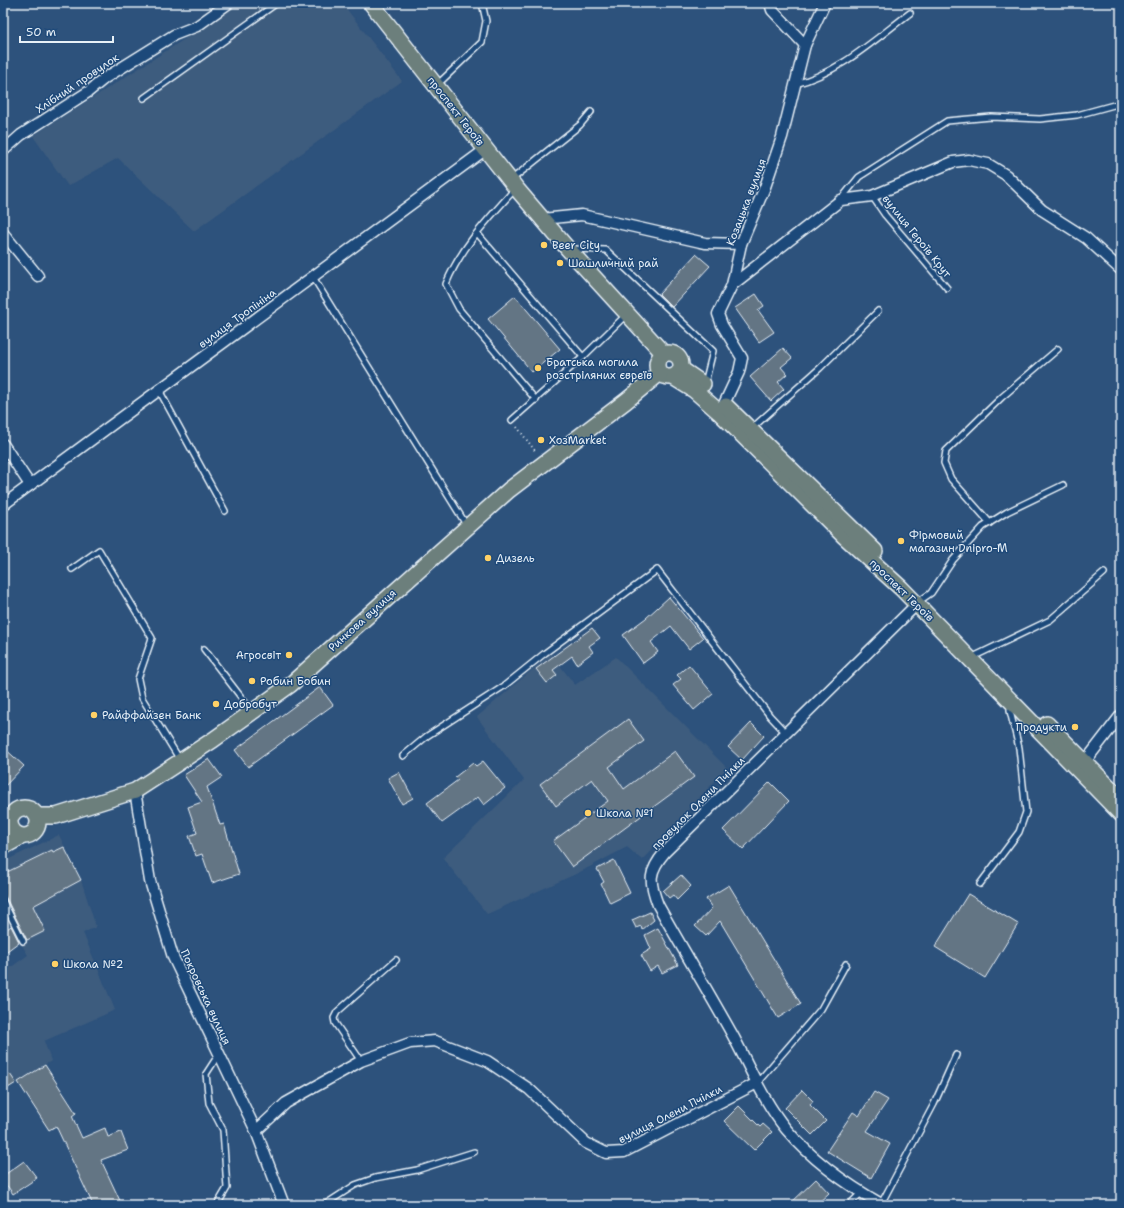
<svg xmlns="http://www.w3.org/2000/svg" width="1124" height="1208" viewBox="0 0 1124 1208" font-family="'Shantell Sans',sans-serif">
	<rect width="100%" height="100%" fill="#2d527c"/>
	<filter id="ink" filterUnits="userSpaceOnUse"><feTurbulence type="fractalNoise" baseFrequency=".025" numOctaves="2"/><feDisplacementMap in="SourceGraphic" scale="8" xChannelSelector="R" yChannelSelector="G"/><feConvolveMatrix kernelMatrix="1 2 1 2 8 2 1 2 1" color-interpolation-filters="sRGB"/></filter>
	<g filter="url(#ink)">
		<g fill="#3e5c7e">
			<polygon points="241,3 342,3 402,81 194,231 118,158 68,186 33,136"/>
			<polygon points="551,654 575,685 616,657 727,768 642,860 627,847 578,873 487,914 443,858 524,780 477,717"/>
			<polygon points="59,835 81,880 96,927 83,933 115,1010 44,1041 51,1061 5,1090 3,1087 3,973 28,955 3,914 3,862"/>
		</g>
		<g fill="#647484" stroke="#e8f1f8">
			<polygon points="696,254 710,266 672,307 659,294"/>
			<polygon points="756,294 764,306 758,310 774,332 759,342 735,308"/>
			<polygon points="515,296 560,349 532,372 488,319"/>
			<polygon points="783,348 792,358 781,367 787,374 778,382 784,389 771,401 750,377"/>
			<polygon points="669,597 703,638 689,649 671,626 651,642 658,652 643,663 623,635 646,618"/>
			<polygon points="592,628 600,638 589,646 593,652 577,664 572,656 553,670 557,675 547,683 536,669"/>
			<polygon points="689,665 713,694 694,710 673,685 681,679 677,675"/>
			<polygon points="320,687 333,705 248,767 235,750"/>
			<polygon points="628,719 644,741 609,767 624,789 675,751 694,777 572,867 553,841 608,801 592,779 556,806 540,784"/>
			<polygon points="751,723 764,736 742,760 728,747"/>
			<polygon points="3,747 24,766 3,788"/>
			<polygon points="209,759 222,777 207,787 220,825 224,824 239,874 212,883 202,854 196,856 189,836 197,833 188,807 202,802 184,775"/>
			<polygon points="483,761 505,788 484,805 478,797 442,823 427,803 458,780 455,777 473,763 476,766"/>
			<polygon points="399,772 413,798 402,804 388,778"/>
			<polygon points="770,782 789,801 743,849 723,830"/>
			<polygon points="64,847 81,880 33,906 45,931 27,940 3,892 3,878 9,875 7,872 52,850 53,852"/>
			<polygon points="614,860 630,893 610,903 601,884 604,882 597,869"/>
			<polygon points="681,875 691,886 677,900 673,895 669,898 663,891"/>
			<polygon points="729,885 801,1004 778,1018 720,921 706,936 695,926 712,908 706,899"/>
			<polygon points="968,894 1018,924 985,978 935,947"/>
			<polygon points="650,912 654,920 642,930 641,926 636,928 632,920"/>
			<polygon points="11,926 19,942 3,954 3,932"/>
			<polygon points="658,928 678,965 662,973 658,966 650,971 641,955 651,949 645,935"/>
			<polygon points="45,1065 76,1113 72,1116 82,1138 105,1128 108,1137 121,1132 128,1150 101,1160 122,1205 93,1205 56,1126 49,1130 18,1082"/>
			<polygon points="10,1074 16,1083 3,1091 3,1078"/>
			<polygon points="802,1090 813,1101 810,1105 826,1121 812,1135 785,1108"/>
			<polygon points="874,1092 888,1100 867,1131 890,1144 871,1178 827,1151 853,1112 859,1116"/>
			<polygon points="739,1106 760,1127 763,1124 772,1132 754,1150 724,1121"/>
			<polygon points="24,1161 37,1178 13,1194 3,1180 3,1176"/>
			<polygon points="816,1179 829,1193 816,1205 789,1205"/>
		</g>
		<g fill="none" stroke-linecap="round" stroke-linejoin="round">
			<g stroke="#e8f1f8" stroke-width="8">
				<g id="service">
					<path d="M795,84C839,73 874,40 910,13"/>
					<polyline points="437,85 482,42 486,21 482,3"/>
					<polyline points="144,98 277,3"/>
					<polyline points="511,180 580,125 591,112"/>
					<path d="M515,189C489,218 461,247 446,284L459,309L536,400"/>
					<polyline points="872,196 885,215 947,288"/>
					<polyline points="841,199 859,177 947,121 991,117 1040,119 1077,115 1121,103"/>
					<polyline points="477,233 583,357"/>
					<polyline points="572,249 606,250 713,351 705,383"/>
					<polyline points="313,277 467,526"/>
					<polyline points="159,390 225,511"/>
					<polyline points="512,420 583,357 626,315"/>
					<polyline points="751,429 820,368 878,311"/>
					<polyline points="990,523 951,479 944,463 946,451 1002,397 1058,349"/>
					<polyline points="72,569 99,550 152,638 138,679 142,698 180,760"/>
					<polyline points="918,602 931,593 953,560 983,527 1007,512 1063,485"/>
					<polyline points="204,649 251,710"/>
					<polyline points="977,655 1050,620 1104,573"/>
					<polyline points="403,756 427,736 504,686 545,653 657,570 770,716 786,733"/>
					<polyline points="980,884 1019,832 1026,812 1019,748 1010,711 1010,705"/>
					<polyline points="3,901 23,941"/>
					<polyline points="361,1061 335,1023 334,1018 337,1012 396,960"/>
					<polyline points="757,1083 821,1009 846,964"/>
					<polyline points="881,1204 934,1104 956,1055"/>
					<polyline points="217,1205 227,1188 223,1130 209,1103 206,1074 219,1054"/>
					<polyline points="324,1205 355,1185 375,1178 417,1170 474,1152"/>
					<polyline points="849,1205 862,1192"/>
				</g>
			</g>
			<g stroke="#e8f1f8" stroke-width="13">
				<g id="minor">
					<polyline points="770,3 772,10 805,45"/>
					<polyline points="3,151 21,135 88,92 105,78 174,35 197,26 229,3"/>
					<polyline points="542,219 582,215 705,243 741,244"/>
					<polyline points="3,233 38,276"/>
					<polyline points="732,285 841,200 872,196 953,162 969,160 988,164 1006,175 1042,210 1086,238 1121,270"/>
					<polyline points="724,404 739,372 742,358 722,325 718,314 732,285 741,244 765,187 782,137 805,45 825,3"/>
					<polyline points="3,444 30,485"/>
					<polyline points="3,505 486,149"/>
					<polyline points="1081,767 1121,715"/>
					<polyline points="135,791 150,881 173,957 256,1131 284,1205"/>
					<polyline points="256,1131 286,1103 361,1061 410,1043 435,1041 487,1061 529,1089 586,1143 606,1153 624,1152 757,1083"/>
					<path d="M883,1205C847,1185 813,1161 786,1129C763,1101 749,1065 732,1034C708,991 682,948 658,905C649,881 648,872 665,852L917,604"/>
				</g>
			</g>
			<g stroke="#e8f1f8" stroke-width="18">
				<g id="primary">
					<polyline points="371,3 516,188 568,249 664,354"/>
					<circle cx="669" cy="365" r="12"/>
					<polyline points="681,369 703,384"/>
					<polyline points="673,377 694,390 719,412 844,536 901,588 1121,814"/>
					<polyline points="726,406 875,551"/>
					<polyline points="1047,724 1121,799"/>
					<circle cx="24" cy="822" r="14"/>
					<polyline points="37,816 56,816 135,791 213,740 290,685 509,490 626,401 660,373"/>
					<polyline points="3,847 21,837"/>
				</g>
			</g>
			<polyline stroke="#e8f1f8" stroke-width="2" stroke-dasharray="1 3" stroke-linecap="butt" points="517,427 536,452"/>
			<use href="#service" stroke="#1f4a7a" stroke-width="5"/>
			<use href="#minor" stroke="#1f4a7a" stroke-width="10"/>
			<use href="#primary" stroke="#6c7f7c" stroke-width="15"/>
		</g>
	</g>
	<g fill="#ffd166" stroke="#1f4a7a" stroke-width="1.5">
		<circle cx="544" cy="245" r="4"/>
		<circle cx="560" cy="263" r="4"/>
		<circle cx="538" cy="368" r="4"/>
		<circle cx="541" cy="440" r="4"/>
		<circle cx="901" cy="541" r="4"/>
		<circle cx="488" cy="558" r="4"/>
		<circle cx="289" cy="655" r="4"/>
		<circle cx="252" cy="681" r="4"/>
		<circle cx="216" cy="704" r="4"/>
		<circle cx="94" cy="715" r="4"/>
		<circle cx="1075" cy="727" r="4"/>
		<circle cx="588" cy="813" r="4"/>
		<circle cx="55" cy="964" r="4"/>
	</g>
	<g text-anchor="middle" stroke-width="3" stroke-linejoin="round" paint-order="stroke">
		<g font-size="11" fill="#e8f1f8" stroke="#1f4a7a">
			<text transform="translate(77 83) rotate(-34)" y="4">Хлібний провулок</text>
			<text transform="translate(456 111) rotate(52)" y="4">проспект Героїв</text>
			<text transform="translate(746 202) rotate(-69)" y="4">Козацька вулиця</text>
			<text transform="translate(917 236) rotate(51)" y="4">вулиця Героїв Крут</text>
			<text transform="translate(237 318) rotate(-36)" y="4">вулиця Тропініна</text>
			<text transform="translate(902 590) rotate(44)" y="4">проспект Героїв</text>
			<text transform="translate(362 620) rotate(-42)" y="4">Ринкова вулиця</text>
			<text transform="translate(698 803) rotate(-45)" y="4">провулок Олени Пчілки</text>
			<text transform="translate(206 997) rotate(65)" y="4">Покровська вулиця</text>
			<text transform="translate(670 1114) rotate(-27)" y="4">вулиця Олени Пчілки</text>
		</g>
		<g font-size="11" fill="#e8f1f8" stroke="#1f4a7a" text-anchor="start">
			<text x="552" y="249">Beer City</text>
			<text x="568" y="267">Шашличний рай</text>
			<text x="546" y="366">Братська могила<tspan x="546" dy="13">розстріляних євреїв</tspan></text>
			<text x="549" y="444">ХозMarket</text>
			<text x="909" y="539">Фірмовий<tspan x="909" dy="13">магазин Dnipro-M</tspan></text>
			<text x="496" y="562">Дизель</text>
			<text x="281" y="659" text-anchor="end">Агросвіт</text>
			<text x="260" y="685">Робин Бобин</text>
			<text x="224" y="708">Добробут</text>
			<text x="102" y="719">Райффайзен Банк</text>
			<text x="1067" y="731" text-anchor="end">Продукти</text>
			<text x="596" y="817">Школа №1</text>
			<text x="63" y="968">Школа №2</text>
		</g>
	</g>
	<rect width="1124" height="1208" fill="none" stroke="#1f4a7a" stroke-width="16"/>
	<rect x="8" y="8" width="1108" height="1192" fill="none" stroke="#e8f1f8" stroke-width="1.5" filter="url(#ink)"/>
	<path d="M20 36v6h93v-6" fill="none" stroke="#e8f1f8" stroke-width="2"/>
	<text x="26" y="36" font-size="12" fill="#e8f1f8" stroke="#1f4a7a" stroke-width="3" paint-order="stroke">50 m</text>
</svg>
